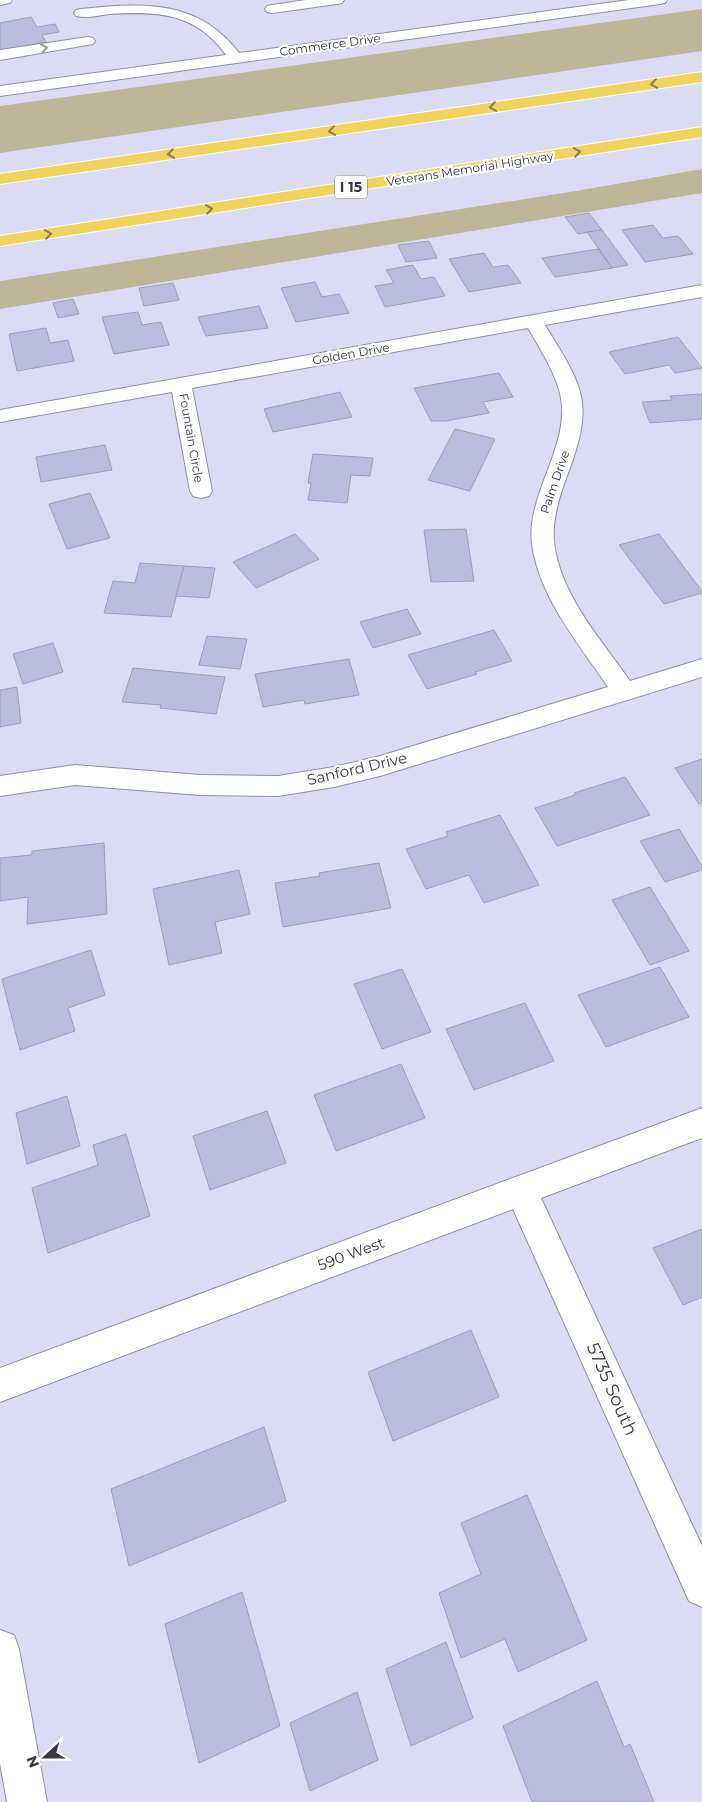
<svg xmlns="http://www.w3.org/2000/svg" width="702" height="1802" viewBox="0 0 702 1802" font-family="Montserrat,sans-serif">
	<rect width="100%" height="100%" fill="#dbdcf3"/>
	<g fill="#bcb698">
		<polygon points="702,9 702,51 0,153 0,106"/>
		<polygon points="702,169 702,193 0,309 0,281 576,191"/>
	</g>
	<g fill="#bbbcdb" stroke="#9d9db2">
		<polygon points="31,17 37,27 55,24 59,32 42,35 46,42 0,50 0,23"/>
		<polygon points="589,213 602,230 578,234 565,217"/>
		<polygon points="653,225 663,238 678,236 693,254 645,262 622,230"/>
		<polygon points="602,230 628,265 612,268 587,232"/>
		<polygon points="429,241 437,258 406,262 398,245"/>
		<polygon points="598,249 612,268 555,277 542,258"/>
		<polygon points="484,253 493,267 508,265 521,283 469,292 449,259"/>
		<polygon points="413,265 421,279 434,277 445,296 385,307 375,286 394,283 386,270"/>
		<polygon points="315,282 322,297 339,294 349,313 296,322 281,288"/>
		<polygon points="173,283 179,300 144,306 139,288"/>
		<polygon points="73,299 79,314 58,318 53,303"/>
		<polygon points="259,306 268,328 206,336 198,317"/>
		<polygon points="138,312 142,325 161,322 169,345 114,354 102,317"/>
		<polygon points="46,328 50,343 68,340 74,361 17,371 9,334"/>
		<polygon points="678,337 702,368 675,373 669,365 625,374 609,352"/>
		<polygon points="499,373 513,397 483,402 489,413 446,421 431,421 414,388"/>
		<polygon points="340,392 352,417 273,432 264,409"/>
		<polygon points="702,394 702,419 650,423 642,402 672,400 670,396"/>
		<polygon points="455,429 495,439 470,491 428,480"/>
		<polygon points="105,445 112,470 41,482 36,457"/>
		<polygon points="313,454 373,458 370,476 351,475 347,503 308,500 311,483 308,483"/>
		<polygon points="90,493 110,538 67,549 49,504"/>
		<polygon points="466,529 474,581 431,582 424,530"/>
		<polygon points="295,534 319,559 256,588 233,562"/>
		<polygon points="659,534 702,591 702,593 664,604 619,545"/>
		<polygon points="140,563 184,566 171,617 104,613 113,581 135,583"/>
		<polygon points="184,566 215,568 209,598 176,596"/>
		<polygon points="407,609 421,634 373,648 360,622"/>
		<polygon points="494,630 512,661 475,672 477,674 427,689 408,655"/>
		<polygon points="207,636 247,639 240,669 199,665"/>
		<polygon points="53,643 63,672 23,684 13,654"/>
		<polygon points="349,659 359,695 305,704 304,700 263,707 255,674"/>
		<polygon points="133,668 225,677 216,714 160,708 161,705 122,702"/>
		<polygon points="17,687 21,723 0,727 0,690"/>
		<polygon points="702,759 702,804 699,804 675,768"/>
		<polygon points="625,777 650,815 557,846 535,808 575,795 574,793"/>
		<polygon points="500,815 539,885 484,903 469,875 426,889 406,849 448,836 446,832"/>
		<polygon points="679,829 702,866 702,870 665,882 640,841"/>
		<polygon points="104,843 107,914 27,924 28,897 0,901 0,858 32,855 32,851"/>
		<polygon points="379,863 391,908 283,927 275,883 320,876 319,873"/>
		<polygon points="239,870 250,914 215,922 222,953 169,965 153,889"/>
		<polygon points="650,887 689,951 650,965 612,900"/>
		<polygon points="91,950 105,995 68,1008 75,1031 20,1050 2,979"/>
		<polygon points="660,967 689,1017 606,1047 578,995"/>
		<polygon points="402,969 431,1032 382,1049 354,984"/>
		<polygon points="525,1003 554,1061 474,1090 446,1029"/>
		<polygon points="401,1064 425,1118 336,1151 314,1095"/>
		<polygon points="67,1096 80,1146 27,1164 16,1113"/>
		<polygon points="267,1111 286,1163 210,1190 193,1136"/>
		<polygon points="126,1134 150,1216 48,1253 32,1188 98,1165 93,1145"/>
		<polygon points="702,1229 702,1297 683,1305 653,1248"/>
		<polygon points="471,1330 499,1397 393,1441 368,1372"/>
		<polygon points="264,1427 286,1501 129,1566 111,1489"/>
		<polygon points="527,1495 587,1640 518,1672 505,1639 461,1658 439,1593 481,1574 461,1523"/>
		<polygon points="242,1592 280,1726 199,1763 165,1624"/>
		<polygon points="446,1642 473,1718 411,1746 386,1669"/>
		<polygon points="597,1681 624,1747 630,1744 654,1802 532,1802 503,1726"/>
		<polygon points="357,1692 378,1760 310,1791 290,1723"/>
	</g>
	<g fill="none" stroke-linecap="round" stroke-linejoin="round">
		<g stroke="#8f8fa4" stroke-width="2">
			<g id="minor">
				<polygon points="0,0 12,0 10,3 0,5"/>
				<polygon points="306,0 344,0 342,3 337,4 272,13 267,12 265,9 267,6 272,5"/>
				<path d="M629,0H667L665,3L660,4L0,96V86L226,55C196,13 158,11 110,14C99,15 87,19 76,16L74,13L76,10L81,9C145,2 199,0 239,53Z"/>
				<polygon points="88,37 93,38 95,41 93,44 0,60 0,50"/>
				<path d="M702,285V297L545,325C584,389 595,402 567,476C559,497 552,520 554,542C560,595 601,639 630,681L702,659V677L380,776L334,787L278,796L200,795L75,785L0,796V776L75,765L200,775L278,776L334,767L380,756L608,687C579,644 539,597 532,544C529,522 537,500 544,480C573,407 567,394 528,328L192,388L212,491L209,496L201,498L193,496L190,491L172,392L0,422V410Z"/>
				<polygon points="702,1108 702,1138 541,1198 702,1546 702,1607 689,1601 513,1209 0,1402 0,1368"/>
				<polygon points="0,1630 14,1635 19,1649 47,1802 7,1802 0,1763"/>
			</g>
		</g>
		<g stroke="#fff" stroke-width="2">
			<g id="highway">
				<polygon points="702,72 702,82 0,184 0,174"/>
				<polygon points="702,127 702,137 0,246 0,236"/>
			</g>
		</g>
		<use href="#minor" fill="#fff" fill-rule="evenodd"/>
		<use href="#highway" fill="#eed55d" fill-rule="evenodd"/>
	</g>
	<defs><path id="oneway-chevron" d="M-2-3.5L2.5 0L-2 3.5" fill="none" stroke-width="1.6" stroke-linecap="round" stroke-linejoin="round" transform="scale(1.25)"/></defs>
	<use stroke="#9c9ca0" href="#oneway-chevron" transform="translate(44 48) rotate(-9)"/>
	<g stroke="#8a7f4e">
		<use href="#oneway-chevron" transform="translate(654 84) rotate(172)"/>
		<use href="#oneway-chevron" transform="translate(493 107) rotate(172)"/>
		<use href="#oneway-chevron" transform="translate(332 131) rotate(172)"/>
		<use href="#oneway-chevron" transform="translate(577 152) rotate(-9)"/>
		<use href="#oneway-chevron" transform="translate(171 154) rotate(172)"/>
		<use href="#oneway-chevron" transform="translate(209 209) rotate(-9)"/>
		<use href="#oneway-chevron" transform="translate(48 234) rotate(-9)"/>
	</g>
	<g text-anchor="middle" stroke-width="4.5" stroke-linejoin="round" paint-order="stroke">
		<g font-size="12" fill="#383841" stroke="#fff">
			<text transform="translate(330 45) rotate(-8)" y="4">Commerce Drive</text>
			<text transform="translate(470 169) rotate(-9)" y="4">Veterans Memorial Highway</text>
			<text transform="translate(351 354) rotate(-10)" y="4">Golden Drive</text>
			<text transform="translate(191 438) rotate(80)" y="4">Fountain Circle</text>
			<text transform="translate(555 482) rotate(-71)" y="4">Palm Drive</text>
		</g>
		<rect fill="#fff" stroke="#74747a" stroke-width="1" x="335" y="175.5" width="32" height="23" rx="4"/>
		<g font-size="14" font-weight="bold" fill="#383841">
			<text x="351" y="192">I 15</text>
		</g>
		<g font-size="15" fill="#383841" stroke="#fff">
			<text transform="translate(357 769) rotate(-13)" y="5">Sanford Drive</text>
			<text transform="translate(351 1254) rotate(-20)" y="5">590 West</text>
		</g>
		<g font-size="18" fill="#383841" stroke="#fff">
			<text transform="translate(612 1389) rotate(66)" y="6">5735 South</text>
		</g>
	</g>
	<g transform="translate(45 1757) rotate(249)" stroke="#ffffff" stroke-width="4" paint-order="stroke">
	<path d="M0-4L9 19L0 12L-9 19Z" fill="#383841"/>
	<text y="-8" font-size="14" font-weight="bold" text-anchor="middle" fill="#383841">N</text>
	</g>
</svg>
